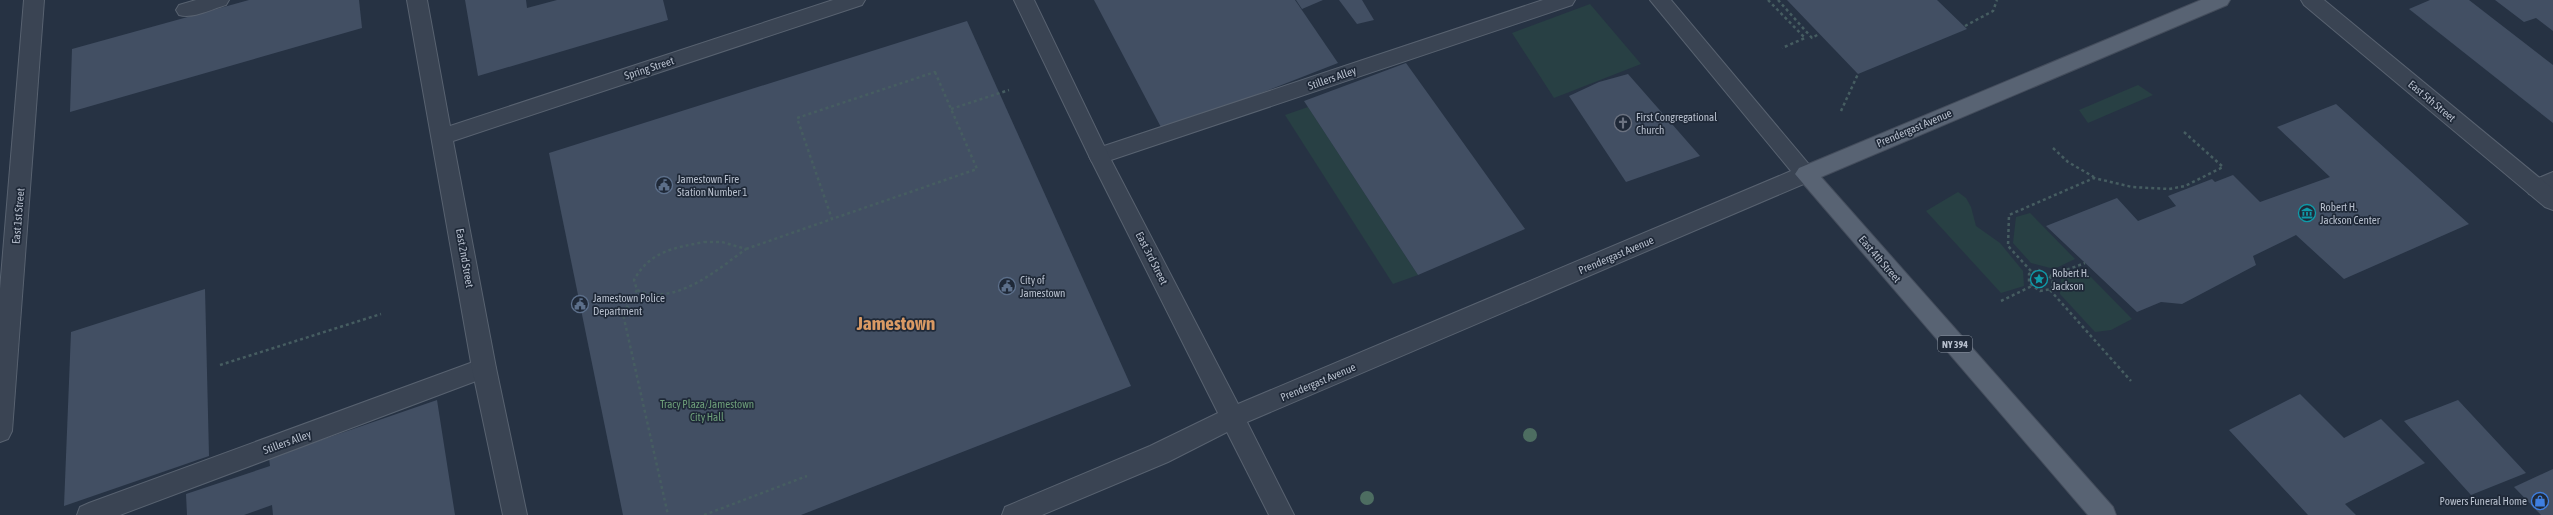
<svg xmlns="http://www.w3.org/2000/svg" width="2553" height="515" viewBox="0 0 2553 515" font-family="'Asap Condensed',sans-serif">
	<rect width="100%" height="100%" fill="#263243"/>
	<g fill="#284044">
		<polygon points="1590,4 1641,64 1554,98 1512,33"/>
		<polygon points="2138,85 2153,95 2088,123 2079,110"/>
		<polygon points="1308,107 1418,275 1393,284 1285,115"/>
		<polygon points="1958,192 1966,198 1971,207 1976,226 2000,243 2023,271 2024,286 2001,293 1926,211"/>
		<polygon points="2030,213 2075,259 2054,269 2031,263 2013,243 2016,217"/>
		<polygon points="2086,272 2132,319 2111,330 2095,332 2060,294 2061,279"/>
	</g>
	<g fill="#424f63">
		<polygon points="249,0 359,0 362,28 70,112 72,49"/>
		<polygon points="465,0 526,0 527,8 557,0 663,0 668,20 478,76"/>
		<polygon points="1094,0 1295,0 1338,63 1163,131"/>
		<polygon points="1296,0 1323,0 1302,9"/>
		<polygon points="1339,0 1362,0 1374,20 1357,24"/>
		<polygon points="1787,0 1937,0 1967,29 1858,74"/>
		<polygon points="2430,0 2469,0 2553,65 2553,123 2409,9"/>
		<polygon points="2495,0 2553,0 2553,31 2536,18 2524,22"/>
		<polygon points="967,21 1131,386 801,515 623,515 549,153"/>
		<polygon points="1406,63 1525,229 1418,275 1304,101"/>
		<polygon points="1628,74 1700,156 1626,182 1569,96 1599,82"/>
		<polygon points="2336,104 2469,224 2344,279 2296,235 2253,256 2256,265 2182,304 2161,302 2137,312 2046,226 2117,198 2138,221 2176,206 2168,196 2212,179 2215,182 2233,175 2260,202 2330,177 2277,127"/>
		<polygon points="205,289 209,456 64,506 71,332"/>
		<polygon points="2300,394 2344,438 2381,419 2425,463 2345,504 2356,515 2308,515 2229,430"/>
		<polygon points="437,400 455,515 273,515 272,505 244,515 187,515 186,494 270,466 269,458"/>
		<polygon points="2458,400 2526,473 2471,495 2404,421"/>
		<polygon points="2553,469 2553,515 2541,515 2514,487"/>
	</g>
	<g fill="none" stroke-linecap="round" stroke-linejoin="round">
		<g stroke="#586270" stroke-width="2">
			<g id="service">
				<path d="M196,0H229L226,5C212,9 193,19 179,15L176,10L179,5Z"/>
				<polygon points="1543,0 1575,0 1572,5 1099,164 1092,162 1089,156 1092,150"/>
				<polygon points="484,358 492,361 496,368 492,375 120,515 77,515 80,507 89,503"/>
			</g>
		</g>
		<g stroke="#586270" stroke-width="2">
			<g id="minor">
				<polygon points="24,0 44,0 12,431 8,439 0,442 0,289"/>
				<polygon points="407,0 427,0 450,126 833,0 865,0 862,5 453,141 496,368 527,515 503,515 472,368"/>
				<polygon points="1014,0 1034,0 1109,156 1238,404 1791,171 1650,0 1671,0 1817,174 1813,180 1247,422 1294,515 1269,515 1227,432 1168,462 1042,515 1002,515 1005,507 1150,446 1218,413 1089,156"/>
				<polygon points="2553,172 2553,190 2537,197 2529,194 2526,188 2529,182"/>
			</g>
		</g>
		<g stroke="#586270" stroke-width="2">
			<polygon id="tertiary" points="2301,0 2324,0 2553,189 2553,210 2545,207 2304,5"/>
		</g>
		<g stroke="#444d5c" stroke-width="2">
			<polygon id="primary" points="2201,0 2230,0 2227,5 1821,177 2113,507 2116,515 2088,515 1795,174 1799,168"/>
		</g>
		<g stroke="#465d61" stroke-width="2.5" stroke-dasharray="3 3" stroke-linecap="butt">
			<polyline points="1768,0 1805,38 1782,48"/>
			<polyline points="1778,0 1812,38 1819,34"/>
			<polyline points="1965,26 1993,11 1997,0"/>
			<polygon points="935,72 977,169 832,219 797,118"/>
			<polyline points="951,109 1009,90"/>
			<polyline points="1841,111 1858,74"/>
			<polyline points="2053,148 2068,162 2094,177"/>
			<path d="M704,242H722L746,249C717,270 675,307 637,290L634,280C650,251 674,248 704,242Z"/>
			<polyline points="746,249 832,219"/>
			<polygon points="2039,270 2053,279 2052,289 2040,291 2029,283 2029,274"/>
			<polyline points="2031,271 2008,246 2009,215 2094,178 2132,187 2169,189 2185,186 2223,167 2184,132"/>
			<polyline points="2050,276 2085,263"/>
			<polyline points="637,290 623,314 668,515"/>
			<polyline points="2050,290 2131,381"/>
			<polyline points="2001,301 2032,286"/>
			<polyline points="220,365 381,314"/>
			<polyline points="704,515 807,476"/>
		</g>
		<use href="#service" fill="#3a4453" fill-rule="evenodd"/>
		<use href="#minor" fill="#3a4453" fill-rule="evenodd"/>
		<use href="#tertiary" fill="#3a4453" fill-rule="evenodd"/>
		<use href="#primary" fill="#586373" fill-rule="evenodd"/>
	</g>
	<g fill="#4d6d61">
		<circle cx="1530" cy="435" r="7"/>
		<circle cx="1367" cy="498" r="7"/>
	</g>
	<defs>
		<g id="church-ring" transform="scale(0.9)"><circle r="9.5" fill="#1f2938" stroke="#6b7280" stroke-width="1.5"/><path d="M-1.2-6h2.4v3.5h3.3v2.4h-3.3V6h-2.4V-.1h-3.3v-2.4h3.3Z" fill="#6b7280"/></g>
		<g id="civic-ring" transform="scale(0.9)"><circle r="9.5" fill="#1f2938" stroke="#5c6f8a" stroke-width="1.5"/><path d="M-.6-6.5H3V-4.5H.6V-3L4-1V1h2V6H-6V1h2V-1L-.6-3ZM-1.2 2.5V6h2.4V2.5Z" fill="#5c6f8a"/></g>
		<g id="museum-ring" transform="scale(0.9)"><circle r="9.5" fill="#1f2938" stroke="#0f9aa8" stroke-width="1.5"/><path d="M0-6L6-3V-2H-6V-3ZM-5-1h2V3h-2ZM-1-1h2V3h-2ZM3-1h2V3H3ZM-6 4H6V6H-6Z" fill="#0f9aa8"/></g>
		<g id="sight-ring" transform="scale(0.9)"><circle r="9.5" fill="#1f2938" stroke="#0f9aa8" stroke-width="1.5"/><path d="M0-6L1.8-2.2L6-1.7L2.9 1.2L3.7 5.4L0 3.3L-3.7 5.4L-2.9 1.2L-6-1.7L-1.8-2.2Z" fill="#0f9aa8"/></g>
		<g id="shop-ring" transform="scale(0.9)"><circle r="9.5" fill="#1f2938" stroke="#3f7fe0" stroke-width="1.5"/><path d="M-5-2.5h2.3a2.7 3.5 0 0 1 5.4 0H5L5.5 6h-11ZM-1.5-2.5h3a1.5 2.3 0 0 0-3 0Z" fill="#3f7fe0"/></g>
	</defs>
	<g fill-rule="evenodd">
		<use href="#church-ring" x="1623" y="123"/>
		<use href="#civic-ring" x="664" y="185"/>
		<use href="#museum-ring" x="2307" y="213"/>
		<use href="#sight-ring" x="2039" y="279"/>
		<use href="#civic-ring" x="1007" y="286"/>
		<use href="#civic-ring" x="580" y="304"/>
		<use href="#shop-ring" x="2540" y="501"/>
	</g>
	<g text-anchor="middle" stroke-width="3.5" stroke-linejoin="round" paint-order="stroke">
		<rect fill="#1f2938" stroke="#8992a0" stroke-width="1" x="1938" y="336" width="34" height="16" rx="3"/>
		<g font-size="10" font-weight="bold" fill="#b7bfcd">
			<text x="1955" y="348">NY 394</text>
		</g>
		<g font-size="11" fill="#b7bfcd" stroke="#1f2938">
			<text transform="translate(649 68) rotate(-18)" y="4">Spring Street</text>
			<text transform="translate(1332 78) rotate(-19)" y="4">Stillers Alley</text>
			<text transform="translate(2432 101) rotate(40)" y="4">East 5th Street</text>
			<text transform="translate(1914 128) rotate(-23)" y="4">Prendergast Avenue</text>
			<text transform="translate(18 216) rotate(-85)" y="4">East 1st Street</text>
			<text transform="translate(1616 255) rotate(-23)" y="4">Prendergast Avenue</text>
			<text transform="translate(465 258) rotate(80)" y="4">East 2nd Street</text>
			<text transform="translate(1152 258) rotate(63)" y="4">East 3rd Street</text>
			<text transform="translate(1880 259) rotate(49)" y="4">East 4th Street</text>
			<text transform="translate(1318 382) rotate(-23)" y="4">Prendergast Avenue</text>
			<text transform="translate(287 442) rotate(-20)" y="4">Stillers Alley</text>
		</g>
		<g font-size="11" fill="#b7bfcd" stroke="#1f2938" text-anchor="start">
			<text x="1636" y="121">First Congregational<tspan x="1636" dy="13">Church</tspan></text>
			<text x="677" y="183">Jamestown Fire<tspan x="677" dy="13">Station Number 1</tspan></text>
			<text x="2320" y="211">Robert H.<tspan x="2320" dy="13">Jackson Center</tspan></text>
			<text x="2052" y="277">Robert H.<tspan x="2052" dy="13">Jackson</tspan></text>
			<text x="1020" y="284">City of<tspan x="1020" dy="13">Jamestown</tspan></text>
			<text x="593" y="302">Jamestown Police<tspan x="593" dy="13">Department</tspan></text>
			<text x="2527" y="505" text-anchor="end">Powers Funeral Home</text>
		</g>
		<g font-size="11" fill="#6d9e79" stroke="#1f2938">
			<text x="707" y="408">Tracy Plaza/Jamestown<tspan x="707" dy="13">City Hall</tspan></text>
		</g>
		<g font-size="19" font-weight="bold" fill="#da9a64" stroke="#1f2938">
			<text x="896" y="330">Jamestown</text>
		</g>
	</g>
</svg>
